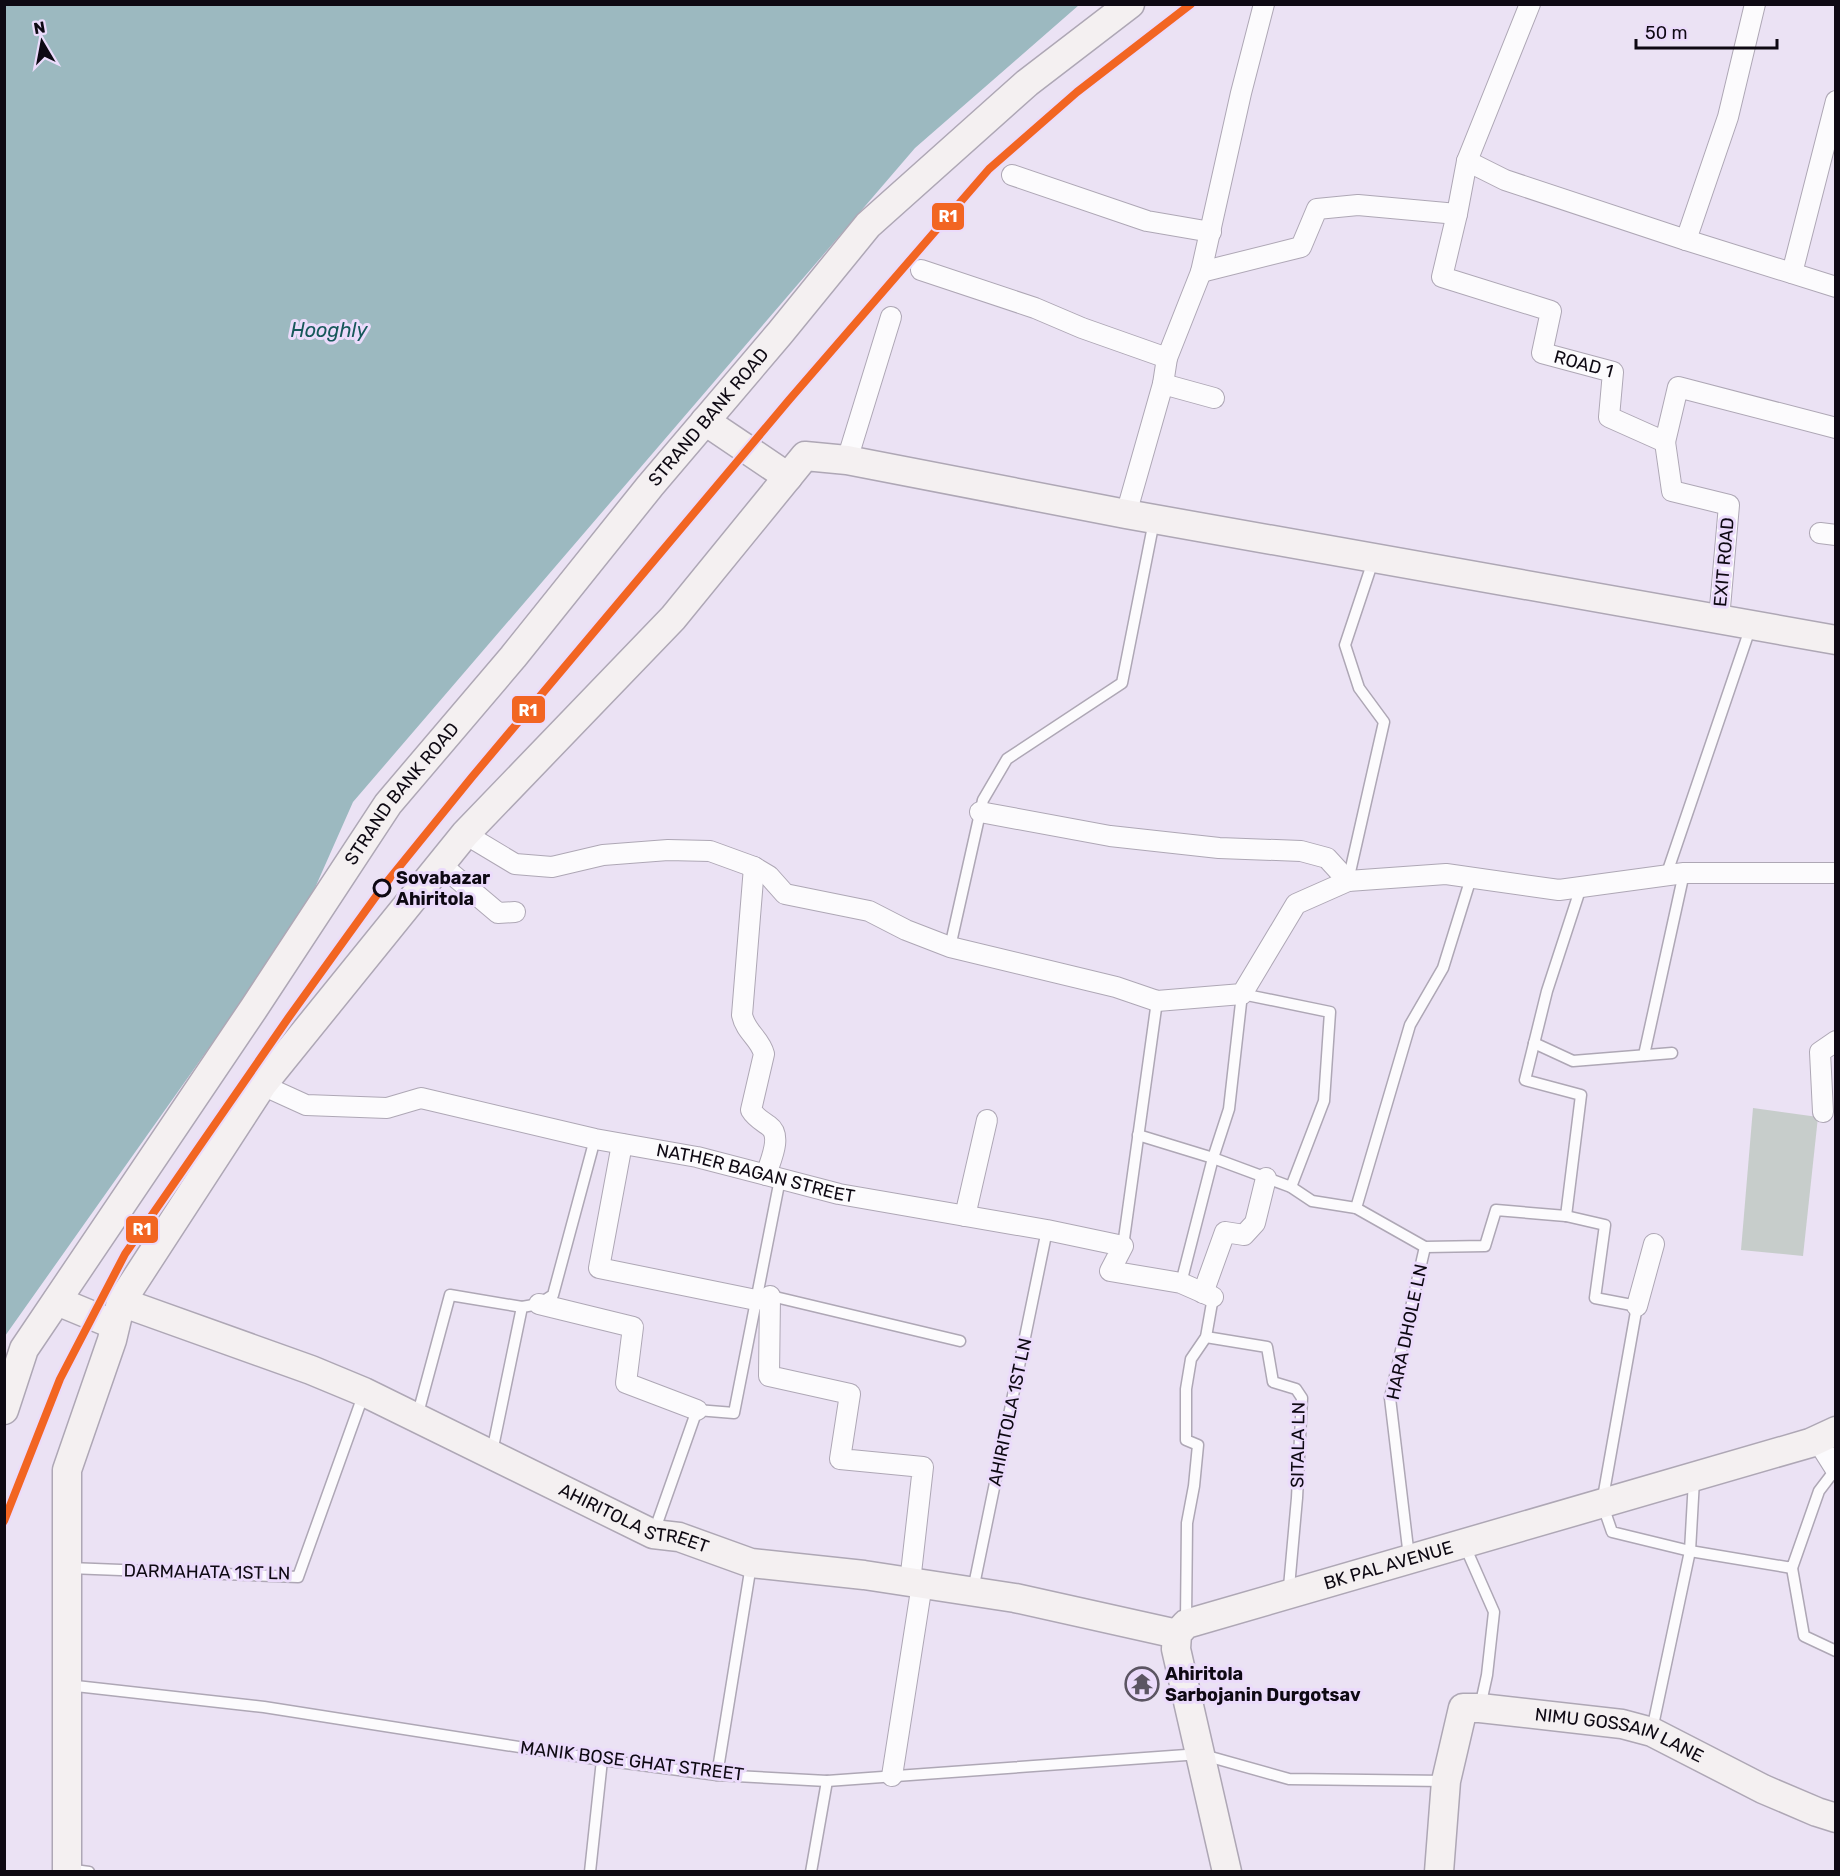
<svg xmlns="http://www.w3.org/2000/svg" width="1840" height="1876" viewBox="0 0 1840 1876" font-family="Rubik,sans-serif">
	<rect width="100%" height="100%" fill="#ebe2f4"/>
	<polygon fill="#c7cdcb" points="1753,1108 1818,1117 1803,1256 1741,1250"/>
	<polygon fill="#9cb9c0" points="5,5 1079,5 915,148 353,802 303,915 5,1336"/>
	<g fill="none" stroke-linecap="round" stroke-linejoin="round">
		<g stroke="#aea7b5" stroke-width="13">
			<g id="lane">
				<polyline points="1666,876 1751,626"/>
				<polyline points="1348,881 1384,722 1359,688 1345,645 1374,558"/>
				<polyline points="950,947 983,800 1007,759 1122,683 1154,521"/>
				<polyline points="1534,1043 1573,1061 1672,1053"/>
				<polyline points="1644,1055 1684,873"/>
				<polyline points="1138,1135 1213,1158 1291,1187 1312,1201 1356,1208 1425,1247 1485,1246 1496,1210 1566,1216 1605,1225 1595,1298 1637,1306 1602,1503 1612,1532 1690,1551 1792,1568 1819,1491 1835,1470"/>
				<polyline points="1356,1208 1410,1025 1443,968 1471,878"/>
				<polyline points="1566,1216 1581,1095 1525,1080 1547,991 1581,887"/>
				<polyline points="1123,1246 1157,1001"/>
				<polyline points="1181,1283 1213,1158 1229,1109 1242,994 1330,1012 1324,1101 1291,1187"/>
				<polyline points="767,1295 960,1341"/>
				<polyline points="1206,1337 1267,1347 1273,1382 1296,1389 1302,1398 1297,1498 1289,1587"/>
				<polyline points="417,1417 450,1295 522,1307"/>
				<polyline points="492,1452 522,1307 539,1304 553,1295 595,1139"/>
				<polyline points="654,1532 697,1410 734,1413 780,1179"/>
				<polyline points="1464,1544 1494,1612 1487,1675 1480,1707"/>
				<polyline points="1409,1557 1390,1398 1425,1247"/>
				<polyline points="69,1568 298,1577 364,1393"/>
				<polyline points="1792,1568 1804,1636 1836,1651"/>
				<polyline points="973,1590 1047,1230"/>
				<polyline points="1186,1621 1187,1523 1194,1486 1198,1445 1186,1440 1186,1389 1191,1359 1206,1337 1213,1297"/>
				<polyline points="67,1685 264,1707 602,1760 717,1775 827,1781 1200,1754 1289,1779 1445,1781"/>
				<polyline points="1652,1730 1690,1551 1694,1480"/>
				<polyline points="717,1775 751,1565"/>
				<polyline points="67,1869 89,1872"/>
				<polyline points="590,1872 602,1760"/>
				<polyline points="811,1872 827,1781"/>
			</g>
		</g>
		<g stroke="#aea7b5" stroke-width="22">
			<g id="street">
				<path id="s1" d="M1530,4L1467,161L1457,214L1442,277L1551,311L1542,353L1613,372L1609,417L1665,442L1678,387L1836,428"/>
				<polyline points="1467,161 1505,180 1686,240 1836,287"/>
				<polyline points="1012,175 1147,221 1211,232"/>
				<polyline points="1686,240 1728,117 1755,4"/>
				<polyline points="921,270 1035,308 1082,328 1167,358"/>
				<polyline points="1201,272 1301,247 1317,209 1358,205 1457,214"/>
				<polyline points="1792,273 1836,101"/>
				<polyline points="1163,384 1214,398"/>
				<polyline points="1665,442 1672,491 1729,505 1719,619"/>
				<polyline points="847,460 891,317"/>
				<polyline points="1126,514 1163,384 1167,358 1201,272 1241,93 1264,4"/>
				<polyline points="1820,533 1836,535"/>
				<polyline points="980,812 1110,836 1219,848 1301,851 1327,858 1348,881"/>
				<polyline points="465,834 515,864 552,867 603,855 668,850 710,851 754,867 769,876 785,894 869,911 906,930 950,947 1116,987 1157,1001 1242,994 1296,904 1348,881 1446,874 1559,890 1684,873 1836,873"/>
				<polyline points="440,864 498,913 515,912"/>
				<path d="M754,867L742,1015C746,1033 760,1038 764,1054L751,1110C755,1117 762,1121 769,1126C783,1136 770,1161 766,1175"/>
				<path id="s2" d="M262,1085L306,1105L387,1108L421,1098L595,1139L697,1157L839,1194L1047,1230L1123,1246L1110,1271L1181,1283L1213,1297"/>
				<polyline points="1823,1112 1820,1052 1836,1041"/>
				<polyline points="622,1144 599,1268 756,1300"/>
				<polyline points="965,1216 987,1120"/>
				<polyline points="1203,1293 1225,1232 1244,1235 1255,1223 1266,1178"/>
				<polyline points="770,1296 769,1376 850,1394 840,1459 923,1467 910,1582"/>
				<polyline points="539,1304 633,1327 626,1383 697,1410"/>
				<polyline points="1637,1306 1654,1244"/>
				<polyline points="1817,1440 1836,1470"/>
				<polyline points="892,1776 922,1584"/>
			</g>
		</g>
		<g stroke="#aea7b5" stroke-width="31">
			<g id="secondary">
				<polyline points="705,421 788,477"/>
				<polyline points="57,1301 115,1325"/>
				<path id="s3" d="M121,1302L311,1370L364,1392L653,1534L679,1537L751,1563L864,1575L1015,1598L1177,1634"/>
				<path id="s4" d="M4,1410L24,1349L254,1008L388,804L513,657L650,486L780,333L868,225L1027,83L1130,4"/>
				<polyline points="67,1872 67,1470 112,1340 121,1302 262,1085 465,834 673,618 805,456 847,460 1126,514 1836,640"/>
				<path id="s5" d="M1227,1872L1176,1649L1177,1634L1186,1624L1810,1443L1836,1431"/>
				<path id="s6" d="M1439,1872L1446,1781L1463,1708H1480L1622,1724L1652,1732L1763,1789L1817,1812L1836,1818"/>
			</g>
		</g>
		<use href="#lane" stroke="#fcfbfd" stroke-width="10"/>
		<use href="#street" stroke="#fcfbfd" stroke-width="20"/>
		<use href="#secondary" stroke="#f4f0f1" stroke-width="28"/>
		<g stroke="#ebdbfb" stroke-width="12">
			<polyline id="rail-1" points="4,1521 60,1379 125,1254 289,1017 382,888 472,777 789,400 989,169 1077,92 1191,4"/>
		</g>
		<use href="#rail-1" stroke="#f26522" stroke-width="8"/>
	</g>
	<defs>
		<g id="temple-ring" transform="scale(1.725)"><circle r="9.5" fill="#ebdbfb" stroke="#5b5562" stroke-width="1.5"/><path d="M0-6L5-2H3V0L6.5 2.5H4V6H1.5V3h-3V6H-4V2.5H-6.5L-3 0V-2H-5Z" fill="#5b5562"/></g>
	</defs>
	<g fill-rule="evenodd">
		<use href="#temple-ring" x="1142" y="1684"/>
	</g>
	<circle fill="#ebdbfb" stroke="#0e0913" stroke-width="3" cx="382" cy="888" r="8"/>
	<g text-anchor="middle" stroke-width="6" stroke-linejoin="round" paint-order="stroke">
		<g font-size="18" fill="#0e0913" stroke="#ebdbfb">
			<text dy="6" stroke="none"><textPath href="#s1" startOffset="488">ROAD 1</textPath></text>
			<text dy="6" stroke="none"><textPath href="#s4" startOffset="1222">STRAND BANK ROAD</textPath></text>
			<text transform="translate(1724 562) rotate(-85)" y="6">EXIT ROAD</text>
			<text dy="6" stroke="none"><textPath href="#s4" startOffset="736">STRAND BANK ROAD</textPath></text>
			<text dy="6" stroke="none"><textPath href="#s2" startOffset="508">NATHER BAGAN STREET</textPath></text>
			<text transform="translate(1407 1332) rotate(-78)" y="6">HARA DHOLE LN</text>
			<text transform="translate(1010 1412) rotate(-78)" y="6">AHIRITOLA 1ST LN</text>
			<text transform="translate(1298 1445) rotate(-89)" y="6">SITALA LN</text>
			<text dy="6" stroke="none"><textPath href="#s3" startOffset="558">AHIRITOLA STREET</textPath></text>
			<text dy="6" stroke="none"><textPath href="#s5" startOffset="468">BK PAL AVENUE</textPath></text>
			<text transform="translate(207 1572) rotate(1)" y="6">DARMAHATA 1ST LN</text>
			<text dy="6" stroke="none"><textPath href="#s6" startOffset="326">NIMU GOSSAIN LANE</textPath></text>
			<text transform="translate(632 1761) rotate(7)" y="6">MANIK BOSE GHAT STREET</text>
		</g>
		<g font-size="18" font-weight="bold" fill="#0e0913" stroke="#ebdbfb" text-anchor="start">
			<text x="396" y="884">Sovabazar<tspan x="396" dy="21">Ahiritola</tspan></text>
		</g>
		<g font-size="18" font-weight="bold" fill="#0e0913" stroke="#ebdbfb" text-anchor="start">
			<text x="1165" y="1680">Ahiritola<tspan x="1165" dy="21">Sarbojanin Durgotsav</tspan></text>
		</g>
		<g font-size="20" font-style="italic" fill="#17585a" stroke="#ebdbfb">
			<text x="329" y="337">Hooghly</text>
		</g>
	</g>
	<g stroke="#ebdbfb" stroke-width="2">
		<rect x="931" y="202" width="34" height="29" rx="6" fill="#f26522"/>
		<rect x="511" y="695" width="35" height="29" rx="6" fill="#f26522"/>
		<rect x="125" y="1215" width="34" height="29" rx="6" fill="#f26522"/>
	</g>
	<g font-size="16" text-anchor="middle" font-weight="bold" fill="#fff">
		<text x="948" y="222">R1</text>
		<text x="528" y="716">R1</text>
		<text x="142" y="1235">R1</text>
	</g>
	<rect width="1840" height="1876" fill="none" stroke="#0e0913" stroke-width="12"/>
	<g transform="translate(42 42) rotate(350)" stroke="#ebdbfb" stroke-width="4.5" paint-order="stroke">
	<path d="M0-4.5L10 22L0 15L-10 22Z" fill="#0e0913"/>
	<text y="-9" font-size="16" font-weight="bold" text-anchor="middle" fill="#0e0913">N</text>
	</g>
	<path d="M1636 39v9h141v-9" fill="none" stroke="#0e0913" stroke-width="3"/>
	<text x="1645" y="39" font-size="18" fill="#0e0913" stroke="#ebdbfb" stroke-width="4.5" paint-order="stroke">50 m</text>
</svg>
